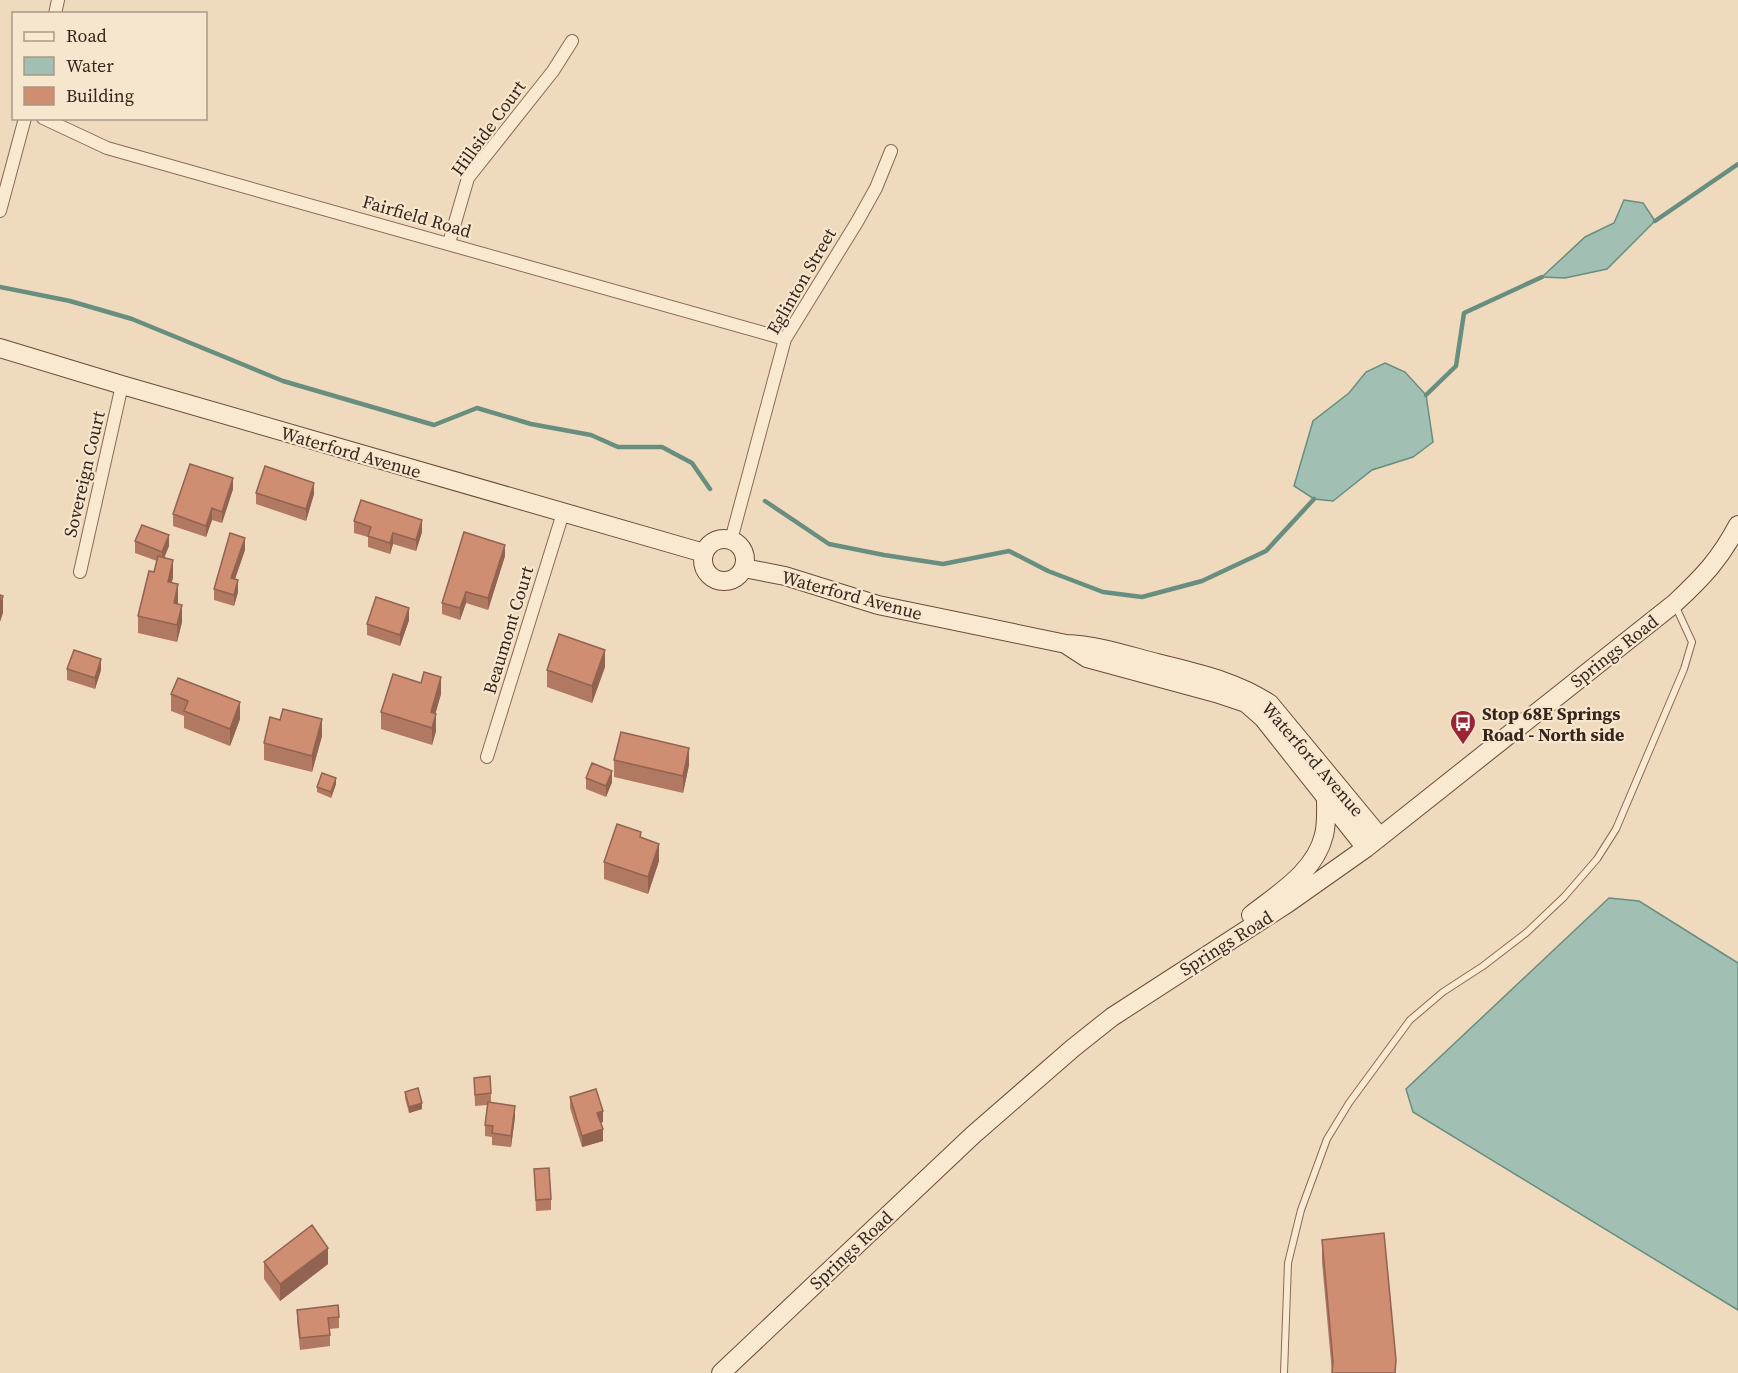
<svg xmlns="http://www.w3.org/2000/svg" width="1738" height="1373" viewBox="0 0 1738 1373" font-family="'Source Serif 4',serif">
<style>
.water{fill:#a1c0b3;stroke:#688e80;stroke-width:1.5}
.lines{fill:none;stroke-linecap:round;stroke-linejoin:round}
.stream{stroke:#688e80;stroke-width:4.5}
.lane-casing{stroke:#886a56;stroke-width:8}
.street-casing{stroke:#886a56;stroke-width:14}
.secondary-casing{stroke:#694c39;stroke-width:20}
.lane{stroke:#fae9d1;stroke-width:6}
.street{stroke:#fae9d1;stroke-width:12}
.secondary{stroke:#fae9d1;stroke-width:18}
.wall{fill:#b27962}
.shaded-wall{fill:#916350}
.building{fill:#cf8d72;stroke:#916350;stroke-width:1.5}
.labels{text-anchor:middle;dominant-baseline:central;stroke-width:4.5;stroke-linejoin:round;paint-order:stroke}
.street-label{font-size:18px;fill:#36251b;stroke:#f6e6cd}
.poi-label{font-size:18px;font-weight:bold;fill:#36251b;stroke:#f6e6cd;text-anchor:start}
</style>
<rect width="100%" height="100%" fill="#efdabd"/>
<path class="water" d="M 1624,200 L 1643,203 L 1655,221 L 1607,269 L 1565,278 L 1542,277 L 1585,237 L 1614,223 Z
M 1385,363 L 1405,372 L 1426,395 L 1433,442 L 1413,457 L 1372,470 L 1333,501 L 1314,499 L 1294,486 L 1313,421 L 1349,393 L 1366,372 Z
M 1609,898 L 1639,901 L 1738,963 L 1738,1310 L 1413,1112 L 1406,1089 Z"/>
<g class="lines">
<path class="stream" d="M 1655,221 L 1738,164
M 0,287 L 70,301 L 132,319 L 283,381 L 434,425 L 477,408 L 531,424 L 591,435 L 618,447 L 662,447 L 692,463 L 710,489
M 1426,395 L 1456,366 L 1464,313 L 1542,277
M 765,501 L 829,544 L 884,555 L 943,564 L 1009,551 L 1048,571 L 1103,592 L 1142,597 L 1202,581 L 1266,551 L 1314,499"/>
<defs>
<path id="lane" d="M 1284,1373 L 1288,1263 L 1301,1210 L 1327,1139 L 1349,1103 L 1410,1020 L 1443,992 L 1483,966 L 1526,933 L 1564,897 L 1597,859 L 1616,829 L 1684,669 L 1692,642 L 1675,605"/>
<path id="street" d="M 55,14 L 58,0
M 43,118 L 107,148 L 785,339
M 0,211 L 25,118
M 449,243 L 468,178 L 553,71 L 572,41
M 731,540 L 785,339 L 857,222 L 876,188 L 891,151
M 80,572 L 122,385
M 487,757 L 563,513"/>
<path id="secondary" d="M 0,348 L 122,385 L 704,553
M703 560a21 21 0 1 1 42 0a21 21 0 1 1-42 0Z
M 744,568 L 785,576 L 878,605 L 1066,644 C 1097,645 1126,655 1157,663 C 1196,673 1236,681 1270,704 L 1380,837
M 1067,645 L 1087,658 L 1216,693 L 1246,703 L 1263,718 L 1366,848
M 1251,915 C 1279,893 1315,872 1324,835 C 1327,823 1326,810 1326,797
M 721,1373 L 973,1135 L 1073,1048 L 1112,1017 L 1288,903 L 1366,848 L 1675,603 C 1703,577 1720,559 1738,525"/>
</defs>
<use href="#lane" class="lane-casing"/>
<use href="#street" class="street-casing"/>
<use href="#secondary" class="secondary-casing"/>
<use href="#lane" class="lane"/>
<use href="#street" class="street"/>
<use href="#secondary" class="secondary"/>
</g>
<path class="wall" d="M 233,489 L 222,523 L 212,520 L 206,537 L 173,526 L 173,514 Z
M 256,493 L 314,494 L 306,521 L 256,504 Z
M 354,521 L 422,532 L 416,551 L 393,544 L 390,554 L 368,547 L 368,537 L 354,533 Z
M 135,541 L 169,546 L 164,558 L 173,577 L 172,582 L 178,601 L 178,604 L 182,622 L 177,642 L 138,633 L 138,616 L 154,572 L 157,561 L 135,553 Z
M 245,550 L 235,579 L 238,592 L 234,606 L 214,600 L 214,589 Z
M 505,556 L 488,610 L 466,603 L 460,620 L 442,614 L 442,603 Z
M 409,620 L 400,646 L 367,635 L 367,624 Z
M 605,667 L 592,703 L 547,687 L 547,670 Z
M 67,669 L 101,670 L 95,689 L 67,680 Z
M 171,694 L 240,719 L 230,746 L 184,728 L 184,716 L 171,711 Z
M 441,694 L 435,714 L 436,731 L 432,745 L 381,729 L 381,712 Z
M 280,720 L 322,736 L 312,772 L 264,760 L 264,743 Z
M 614,760 L 689,765 L 683,793 L 614,777 Z
M 586,778 L 612,782 L 606,797 L 586,789 Z
M 336,784 L 331,798 L 317,792 L 317,787 Z
M 641,838 L 659,861 L 648,894 L 604,879 L 604,862 Z
M 474,1078 L 491,1093 L 491,1103 L 515,1117 L 511,1147 L 492,1145 L 492,1137 L 485,1136 L 485,1125 L 487,1105 L 475,1106 Z
M 405,1092 L 422,1109 L 409,1113 L 405,1098 Z
M 570,1097 L 603,1122 L 601,1123 L 603,1141 L 582,1147 L 570,1108 Z
M 534,1169 L 551,1199 L 551,1210 L 536,1211 Z
M 1322,1240 L 1396,1373 L 1332,1373 L 1322,1262 Z
M 264,1262 L 328,1264 L 280,1301 L 264,1279 Z
M 297,1310 L 339,1317 L 339,1328 L 330,1329 L 330,1346 L 300,1350 L 297,1321 Z"/>
<path class="shaded-wall" d="M 233,478 L 233,489 L 222,523 L 222,512 Z
M 314,483 L 314,494 L 306,521 L 306,509 Z
M 212,508 L 212,520 L 206,537 L 206,526 Z
M 422,520 L 422,532 L 416,551 L 416,540 Z
M 393,533 L 393,544 L 390,554 L 390,543 Z
M 169,535 L 169,546 L 162,563 L 162,552 Z
M 245,538 L 245,550 L 231,590 L 231,578 Z
M 505,545 L 505,556 L 488,610 L 488,598 Z
M 173,560 L 173,577 L 168,599 L 168,582 Z
M 238,580 L 238,592 L 234,606 L 234,595 Z
M 178,584 L 178,601 L 174,620 L 174,603 Z
M 466,592 L 466,603 L 460,620 L 460,608 Z
M 3,596 L 3,613 L 0,622 L 0,606 Z
M 182,605 L 182,622 L 177,642 L 177,625 Z
M 409,608 L 409,620 L 400,646 L 400,635 Z
M 605,650 L 605,667 L 592,703 L 592,686 Z
M 101,659 L 101,670 L 95,689 L 95,678 Z
M 441,677 L 441,694 L 431,729 L 431,712 Z
M 240,702 L 240,719 L 230,746 L 230,729 Z
M 436,714 L 436,731 L 432,745 L 432,728 Z
M 322,719 L 322,736 L 312,772 L 312,756 Z
M 689,748 L 689,765 L 683,793 L 683,776 Z
M 612,771 L 612,782 L 606,797 L 606,786 Z
M 336,778 L 336,784 L 331,798 L 331,792 Z
M 659,844 L 659,861 L 648,894 L 648,877 Z
M 422,1103 L 422,1109 L 409,1113 L 409,1107 Z
M 515,1106 L 515,1117 L 511,1147 L 511,1136 Z
M 603,1111 L 603,1122 L 597,1124 L 597,1113 Z
M 603,1129 L 603,1141 L 582,1147 L 582,1136 Z
M 328,1248 L 328,1264 L 280,1301 L 280,1284 Z"/>
<path class="building" d="M 190,464 L 233,478 L 222,512 L 212,508 L 206,526 L 173,514 Z
M 265,466 L 314,483 L 306,509 L 256,493 Z
M 361,500 L 422,520 L 416,540 L 393,533 L 390,543 L 368,536 L 371,527 L 354,521 Z
M 142,525 L 169,535 L 162,552 L 135,541 Z
M 464,532 L 505,545 L 488,598 L 466,592 L 460,608 L 442,603 Z
M 230,533 L 245,538 L 231,578 L 238,580 L 234,595 L 214,589 Z
M 158,556 L 173,560 L 168,582 L 178,584 L 174,603 L 182,605 L 177,625 L 138,616 L 149,571 L 154,572 Z
M 0,595 L 3,596 L 0,606 Z
M 376,597 L 409,608 L 400,635 L 367,624 Z
M 559,634 L 605,650 L 592,686 L 547,670 Z
M 74,650 L 101,659 L 95,678 L 67,669 Z
M 424,672 L 441,677 L 431,712 L 436,714 L 432,728 L 381,712 L 393,674 L 421,683 Z
M 178,678 L 240,702 L 230,729 L 184,711 L 188,701 L 171,694 Z
M 283,709 L 322,719 L 312,756 L 264,743 L 270,717 L 280,720 Z
M 621,732 L 689,748 L 683,776 L 614,760 Z
M 592,763 L 612,771 L 606,786 L 586,778 Z
M 322,773 L 336,778 L 331,792 L 317,787 Z
M 617,824 L 641,832 L 640,837 L 659,844 L 648,877 L 604,862 Z
M 490,1076 L 491,1093 L 475,1095 L 474,1078 Z
M 418,1088 L 422,1103 L 409,1107 L 405,1092 Z
M 596,1089 L 603,1111 L 597,1113 L 603,1129 L 582,1136 L 570,1097 Z
M 488,1102 L 515,1106 L 511,1136 L 492,1133 L 493,1126 L 485,1125 Z
M 549,1168 L 551,1199 L 536,1200 L 534,1169 Z
M 312,1225 L 328,1248 L 280,1284 L 264,1262 Z
M 1384,1233 L 1396,1360 L 1395,1373 L 1332,1373 L 1333,1361 L 1322,1240 Z
M 338,1305 L 339,1317 L 328,1318 L 330,1335 L 300,1338 L 297,1310 Z"/>
<defs>
<symbol id="bus-pin" viewBox="-11 -11 22 30"><path d="M0 17L-7.5 6A9.5 9.5 0 1 1 7.5 6Z" fill="#992433" stroke="#f6e6cd"/><path d="M-5-6H5V4H4V6H2V4H-2V6H-4V4H-5ZM-3.5-4V0h7V-4ZM-3.5 1.2v1.5H-2V1.2ZM2 1.2v1.5H3.5V1.2Z" fill="#fff"/></symbol>
</defs>
<g fill-rule="evenodd">
<use href="#bus-pin" x="1448" y="708" width="30" height="40"/>
</g>
<g class="labels">
<g class="street-label">
<text transform="translate(488 128) rotate(-54)">Hillside Court</text>
<text transform="translate(417 216) rotate(16)">Fairfield Road</text>
<text transform="translate(801 281) rotate(-60)">Eglinton Street</text>
<text transform="translate(351 452) rotate(16)">Waterford Avenue</text>
<text transform="translate(84 474) rotate(-77)">Sovereign Court</text>
<text transform="translate(852 595) rotate(15)">Waterford Avenue</text>
<text transform="translate(508 630) rotate(-73)">Beaumont Court</text>
<text transform="translate(1614 651) rotate(-38)">Springs Road</text>
<text transform="translate(1313 759) rotate(49)">Waterford Avenue</text>
<text transform="translate(1226 943) rotate(-32)">Springs Road</text>
<text transform="translate(851 1250) rotate(-43)">Springs Road</text>
</g>
<g class="poi-label">
<text x="1482" y="713">Stop 68E Springs<tspan x="1482" dy="21">Road - North side</tspan></text>
</g>
</g>
<rect x="12" y="12" width="195" height="108" fill="#f6e6cd" stroke="#a99986" stroke-width="1.5"/>
<rect x="24" y="32" width="30" height="9" fill="#fae9d1" stroke="#a99986" stroke-width="1.5"/>
<text x="66" y="42" font-size="18" fill="#36251b">Road</text>
<rect x="24" y="57" width="30" height="18" fill="#a1c0b3" stroke="#a99986" stroke-width="1.5"/>
<text x="66" y="72" font-size="18" fill="#36251b">Water</text>
<rect x="24" y="87" width="30" height="18" fill="#cf8d72" stroke="#a99986" stroke-width="1.5"/>
<text x="66" y="102" font-size="18" fill="#36251b">Building</text>
</svg>
